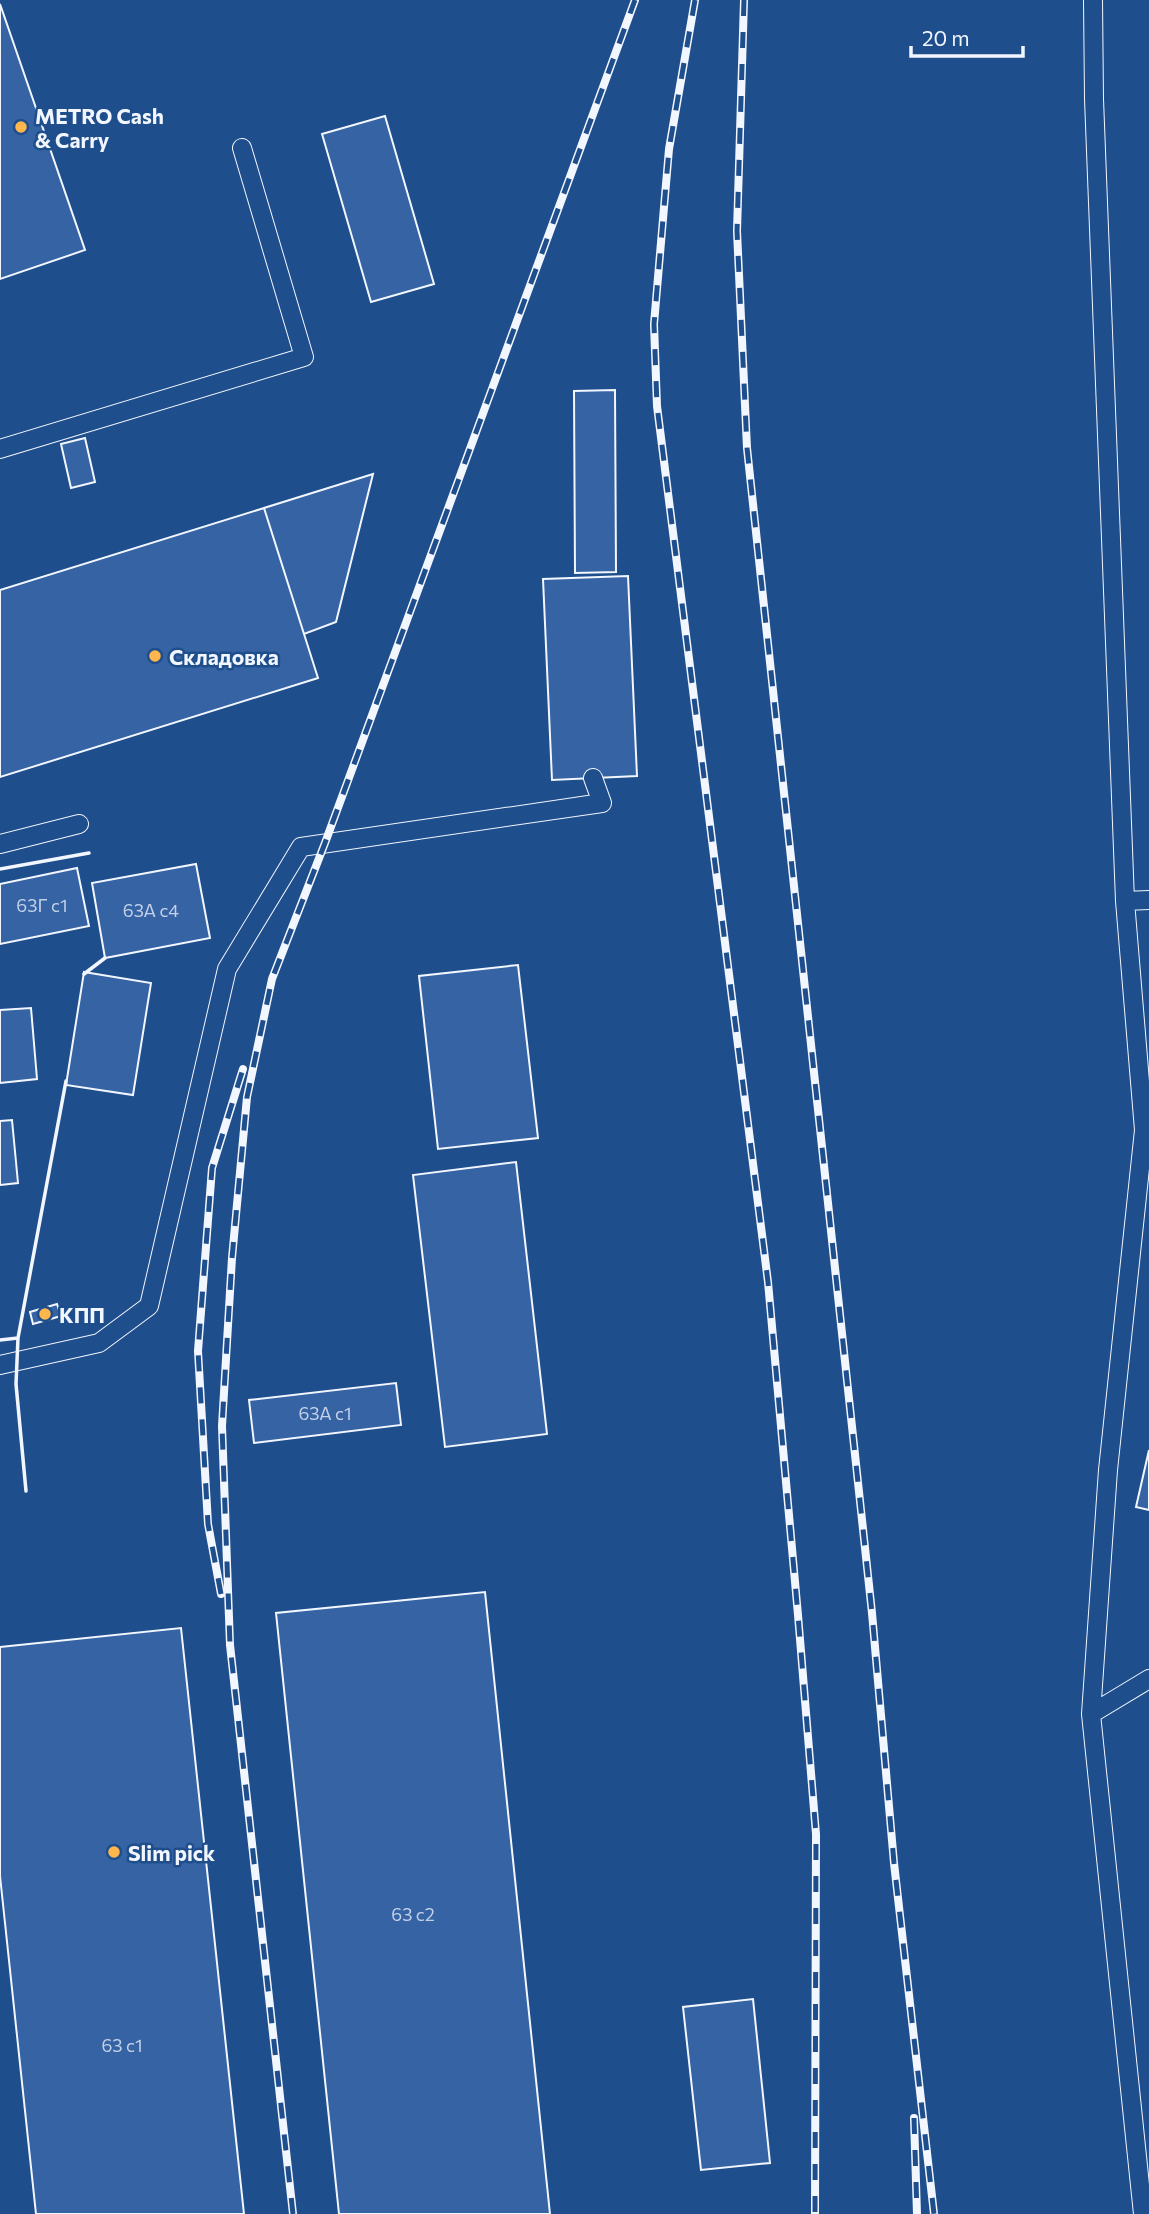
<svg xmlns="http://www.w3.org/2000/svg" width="1149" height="2214" viewBox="0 0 1149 2214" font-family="Commissioner,sans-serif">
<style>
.building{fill:#3563a3;stroke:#f2f6ff;stroke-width:2}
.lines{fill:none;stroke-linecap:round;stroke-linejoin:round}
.lane-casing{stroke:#f2f6ff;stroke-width:20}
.lane{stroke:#1f4e8c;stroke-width:18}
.rail-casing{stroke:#f2f6ff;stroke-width:8}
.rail{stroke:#1f4e8c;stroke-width:5;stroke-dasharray:16;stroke-linecap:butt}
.wall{stroke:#f2f6ff;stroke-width:3.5}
.poi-dot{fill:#ffb74d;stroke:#1f4e8c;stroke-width:2.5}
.labels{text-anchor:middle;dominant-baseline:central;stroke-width:5;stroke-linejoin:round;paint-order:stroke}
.number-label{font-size:18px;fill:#c3d1e8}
.poi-label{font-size:21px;font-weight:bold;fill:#f2f6ff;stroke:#1f4e8c;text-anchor:start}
</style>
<rect width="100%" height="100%" fill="#1f4e8c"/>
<path class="building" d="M 0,4 L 85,250 L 0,279 Z
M 385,116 L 434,284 L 371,302 L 322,134 Z
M 615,390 L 616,572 L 575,573 L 574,391 Z
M 85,438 L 95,482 L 71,488 L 61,444 Z
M 373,474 L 336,622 L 304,634 L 264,508 Z
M 264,508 L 318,678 L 0,777 L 0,590 Z
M 628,576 L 637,776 L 552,780 L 543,579 Z
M 196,864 L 210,938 L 105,958 L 92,883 Z
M 77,868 L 89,926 L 0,944 L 0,884 Z
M 518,965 L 538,1138 L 438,1149 L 419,976 Z
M 84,972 L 151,983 L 133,1095 L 66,1085 Z
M 31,1008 L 37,1079 L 0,1083 L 0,1010 Z
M 12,1120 L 18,1183 L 0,1185 L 0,1121 Z
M 516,1162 L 547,1434 L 445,1447 L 413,1175 Z
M 57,1304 L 61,1316 L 33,1324 L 30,1312 Z
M 396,1383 L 401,1425 L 254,1443 L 249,1400 Z
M 1149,1450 L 1149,1510 L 1136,1507 Z
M 485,1592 L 550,2214 L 339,2214 L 276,1613 Z
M 181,1628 L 244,2214 L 36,2214 L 0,1876 L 0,1647 Z
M 753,1999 L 770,2163 L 701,2170 L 683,2007 Z"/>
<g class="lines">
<defs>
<path id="lane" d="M 1093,0 L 1094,99 L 1125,901 L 1144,1130 L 1108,1470 L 1091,1714 L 1143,2214
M 0,449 L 304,357 L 242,148
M 0,844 L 79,824
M 1125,901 L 1149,900
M 0,1365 L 99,1343 L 149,1306 L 227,969 L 301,847 L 602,803 L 593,778
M 1091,1714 L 1149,1679"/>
</defs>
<use href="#lane" class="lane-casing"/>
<use href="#lane" class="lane"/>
<defs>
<path id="rail" d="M 695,0 L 669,149 L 654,324 L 657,406 L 768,1282 L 798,1615 L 816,1834 L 815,2214
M 744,0 L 737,231 L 747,448 L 872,1613 L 894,1863 L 934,2214
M 221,1594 L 208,1524 L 198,1351 L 212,1168 L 243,1069
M 914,2118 L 917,2214
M 293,2214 L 230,1645 L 222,1426 L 232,1258 L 247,1097 L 272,979 L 325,843 L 635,0"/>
</defs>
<use href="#rail" class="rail-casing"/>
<use href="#rail" class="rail"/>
<path class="wall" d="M 0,869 L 89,853
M 84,974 L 105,958
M 18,1338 L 16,1384 L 26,1491
M 0,1340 L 18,1338 L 66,1081"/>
</g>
<g class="poi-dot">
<circle cx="21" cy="127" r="7"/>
<circle cx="155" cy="656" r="7"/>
<circle cx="45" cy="1314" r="7"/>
<circle cx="114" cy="1852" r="7"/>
</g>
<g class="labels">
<g class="number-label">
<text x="42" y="905">63Г с1</text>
<text x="151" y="910">63А с4</text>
<text x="325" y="1413">63А с1</text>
<text x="413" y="1914">63 с2</text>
<text x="122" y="2045">63 с1</text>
</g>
<g class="poi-label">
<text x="35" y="115">METRO Cash<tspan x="35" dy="24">&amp; Carry</tspan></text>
<text x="169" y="656">Складовка</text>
<text x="59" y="1314">КПП</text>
<text x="128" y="1852">Slim pick</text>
</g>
</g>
<path d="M911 46v10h112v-10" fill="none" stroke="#f2f6ff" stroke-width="3.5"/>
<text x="922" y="46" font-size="21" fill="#f2f6ff" stroke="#1f4e8c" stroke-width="5" paint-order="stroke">20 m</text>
</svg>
